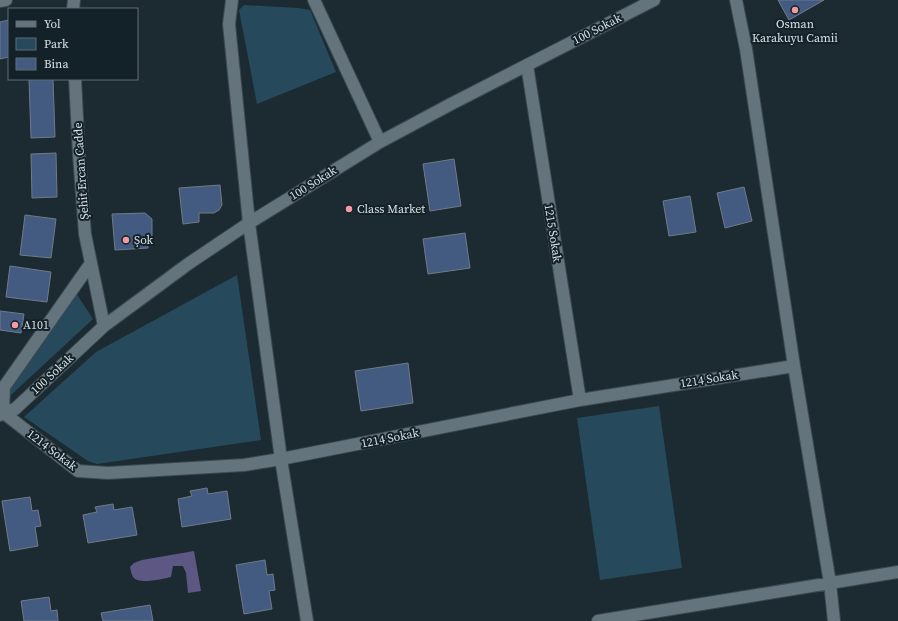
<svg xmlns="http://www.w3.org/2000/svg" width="898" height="621" viewBox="0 0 898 621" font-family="'Source Serif 4',serif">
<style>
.green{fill:#264a5c}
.water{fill:#5d5783}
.building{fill:#435a81;stroke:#717a88}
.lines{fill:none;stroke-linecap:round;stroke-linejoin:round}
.minor-casing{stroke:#3c484f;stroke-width:14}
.minor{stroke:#63747d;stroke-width:12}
.poi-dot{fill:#f49b9f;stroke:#132128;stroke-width:1.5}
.labels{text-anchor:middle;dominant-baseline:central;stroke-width:4;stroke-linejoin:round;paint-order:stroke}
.poi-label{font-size:12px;fill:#d7e0e5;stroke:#132128;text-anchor:start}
.street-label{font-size:12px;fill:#d7e0e5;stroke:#132128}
</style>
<rect width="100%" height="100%" fill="#1c2b32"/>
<path class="green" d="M 244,5 L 298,8 L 310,10 L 336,72 L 257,104 L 239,10 Z
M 237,275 L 261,440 L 97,464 L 88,461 L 24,417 L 96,352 Z
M 74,290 L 93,319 L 11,395 L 3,394 Z
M 659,406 L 682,568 L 600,580 L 577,418 Z"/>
<path class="water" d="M 194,551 L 201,591 L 188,593 L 186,573 L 183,566 L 173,566 L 172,571 L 171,577 C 162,579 139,585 133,577 C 131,574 131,570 130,567 L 134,563 L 142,560 Z"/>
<path class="building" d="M 778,0 L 824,0 L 789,20 Z
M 9,20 L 9,57 L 0,59 L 0,22 Z
M 29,79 L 53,79 L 55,137 L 31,138 Z
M 56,153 L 57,197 L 32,198 L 31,154 Z
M 454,159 L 461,206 L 430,211 L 423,164 Z
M 220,185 L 222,205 L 219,210 L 214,213 L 199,213 L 199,222 L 183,224 L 179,188 Z
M 744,187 L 752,221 L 725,228 L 717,193 Z
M 690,196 L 696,232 L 669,236 L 663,201 Z
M 145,213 L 152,219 L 152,237 L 147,238 L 148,248 L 115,250 L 112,214 Z
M 25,215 L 56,219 L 51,258 L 20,255 Z
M 465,233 L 470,268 L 428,274 L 423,239 Z
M 10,266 L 51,272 L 47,302 L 6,297 Z
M 0,311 L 24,314 L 21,333 L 0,330 Z
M 408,363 L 413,403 L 361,411 L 355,371 Z
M 207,488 L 208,494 L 227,491 L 231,519 L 182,527 L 178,499 L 192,496 L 190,491 Z
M 30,497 L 32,511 L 38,510 L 41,526 L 35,527 L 38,546 L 10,551 L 2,501 Z
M 113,504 L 114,510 L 132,507 L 137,535 L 88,543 L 83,515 L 97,512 L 95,507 Z
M 265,560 L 267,575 L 273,574 L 275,590 L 269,591 L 272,609 L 244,614 L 236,565 Z
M 49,597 L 51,611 L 57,610 L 58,621 L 24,621 L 21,601 Z
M 150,605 L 153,621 L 103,621 L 101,613 Z"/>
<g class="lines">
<defs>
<path id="minor" d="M 232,0 L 229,24 L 249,223 L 281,459 L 307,621
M 314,0 L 380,142
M 736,0 L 746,49 L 794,366 L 830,583 L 834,621
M 0,1 L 6,0
M 73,9 L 74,0
M 527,65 L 580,400
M 75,79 L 79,155 L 85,234 L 104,326
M 0,410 L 78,471 L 108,473 L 244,465 L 281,459 L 580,400 L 794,366
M 3,413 L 4,387 L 91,263
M 0,415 L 3,413 L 15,409 L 104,326 L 188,264 L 249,223 L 380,142 L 451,104 L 654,0
M 598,621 L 898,572"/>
</defs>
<use href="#minor" class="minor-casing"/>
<use href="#minor" class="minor"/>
</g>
<g class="poi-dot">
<circle cx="795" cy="10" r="4"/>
<circle cx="349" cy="209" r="4"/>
<circle cx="126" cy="240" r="4"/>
<circle cx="15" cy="325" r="4"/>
</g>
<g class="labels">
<g class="poi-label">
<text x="795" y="24" text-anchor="middle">Osman<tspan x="795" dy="14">Karakuyu Camii</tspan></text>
<text x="357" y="209">Class Market</text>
<text x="134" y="240">Şok</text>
<text x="23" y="325">A101</text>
</g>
<g class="street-label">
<text transform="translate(597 29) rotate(-27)">100 Sokak</text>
<text transform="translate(81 171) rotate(-94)">Şehit Ercan Cadde</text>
<text transform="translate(313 183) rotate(-32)">100 Sokak</text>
<text transform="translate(553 233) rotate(81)">1215 Sokak</text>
<text transform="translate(52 374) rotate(-43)">100 Sokak</text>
<text transform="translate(709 379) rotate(-9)">1214 Sokak</text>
<text transform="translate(390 438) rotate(-11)">1214 Sokak</text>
<text transform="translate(52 450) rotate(37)">1214 Sokak</text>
</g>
</g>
<rect x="8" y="8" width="130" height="72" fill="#132128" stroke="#616d74"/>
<rect x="16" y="21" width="20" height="6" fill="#63747d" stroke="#616d74"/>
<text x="44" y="28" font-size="12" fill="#d7e0e5">Yol</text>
<rect x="16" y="38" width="20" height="12" fill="#264a5c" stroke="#616d74"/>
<text x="44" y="48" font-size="12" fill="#d7e0e5">Park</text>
<rect x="16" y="58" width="20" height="12" fill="#435a81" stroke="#616d74"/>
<text x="44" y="68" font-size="12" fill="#d7e0e5">Bina</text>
</svg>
